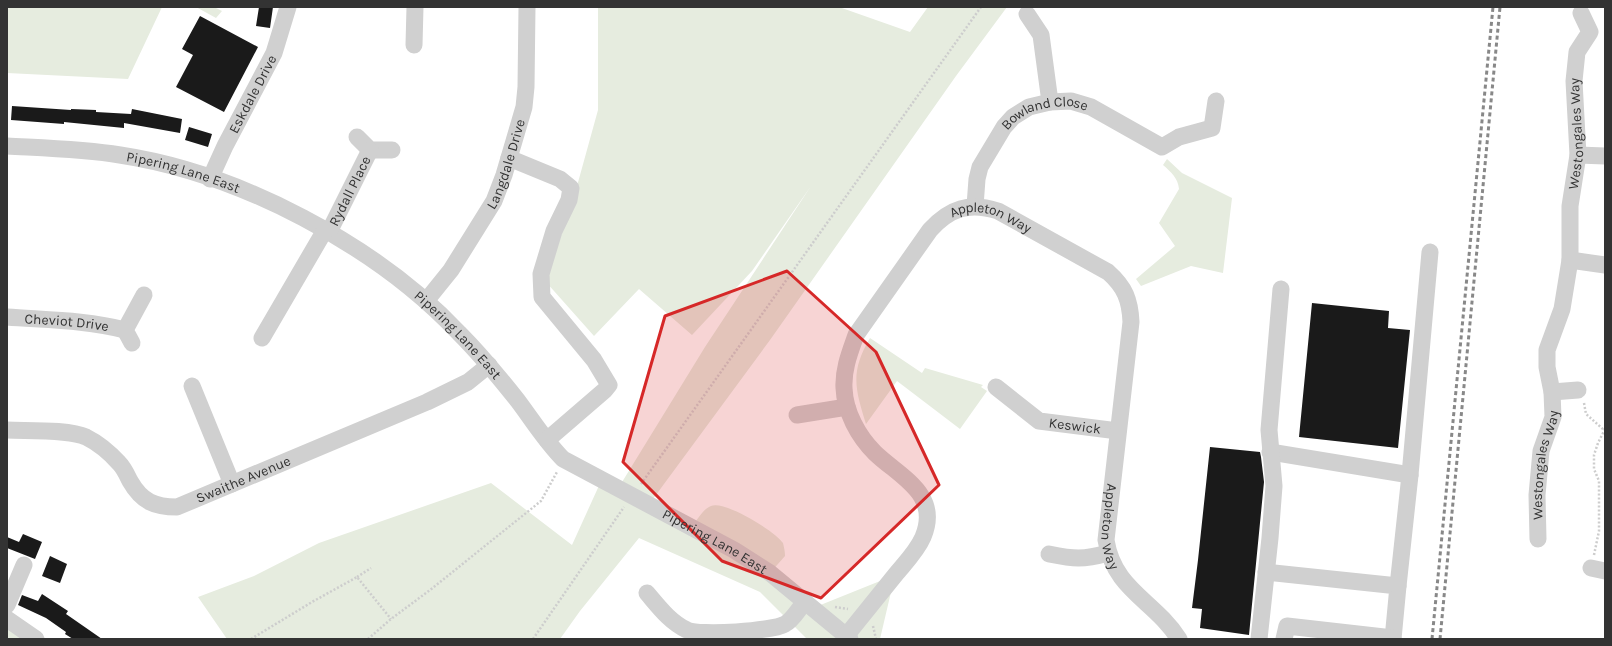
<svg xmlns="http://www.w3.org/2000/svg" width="1612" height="646" viewBox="0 0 1612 646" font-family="Karla,sans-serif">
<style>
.green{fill:#e6ecdf}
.building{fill:#1a1a1a}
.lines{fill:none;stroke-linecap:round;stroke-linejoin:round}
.path{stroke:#cdcdcd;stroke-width:2.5;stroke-dasharray:2 2;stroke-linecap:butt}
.minor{stroke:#d0d0d0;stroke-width:17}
.rail{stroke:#888;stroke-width:3;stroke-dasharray:4 3;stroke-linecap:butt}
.marked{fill:#d62828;fill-opacity:0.2;stroke:#d62828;stroke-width:3;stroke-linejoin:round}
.labels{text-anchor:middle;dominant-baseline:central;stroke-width:4;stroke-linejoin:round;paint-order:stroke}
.street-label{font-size:14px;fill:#333;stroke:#fff}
</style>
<rect width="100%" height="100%" fill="#fff"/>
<path class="green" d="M 7,7 L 162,7 L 128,79 L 7,73 Z
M 196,7 L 214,7 L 222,11 L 216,18 Z
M 598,7 L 839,7 L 910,32 L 928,7 L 1007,7 L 956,76 L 770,340 L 650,503 L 692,527 C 697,520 703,509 711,506 C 724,500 775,531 783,543 C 784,547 785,552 785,556 L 770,573 L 813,608 L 895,575 L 880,639 L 807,639 L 760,592 L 639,538 L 580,611 L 560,639 L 227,639 L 198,597 L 254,576 L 319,543 L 491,483 L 572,545 L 602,479 L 619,487 L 705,347 L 811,186 L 752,271 L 692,335 L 639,289 L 594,336 L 546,282 L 577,186 L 598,110 Z
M 1167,159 L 1182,173 L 1232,198 L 1223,273 L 1191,266 L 1141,286 L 1136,279 L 1175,246 L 1159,223 L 1179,189 C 1178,178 1171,172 1163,165 Z
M 870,338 L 922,373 L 925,368 L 983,385 L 981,387 L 987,391 L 960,429 L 897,381 L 866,424 C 855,388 850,372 870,338 Z
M 7,626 L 27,639 L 7,639 Z"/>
<path class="building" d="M 259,7 L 273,7 L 270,28 L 256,26 Z
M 200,16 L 258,47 L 224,112 L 176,87 L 193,55 L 182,49 Z
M 12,106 L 71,110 L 71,109 L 96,110 L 96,112 L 131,114 L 132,109 L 182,119 L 180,133 L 124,123 L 124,128 L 64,122 L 64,124 L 11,120 Z
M 189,127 L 212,134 L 208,147 L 185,140 Z
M 1312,303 L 1389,311 L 1388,328 L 1410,330 L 1398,448 L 1299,437 Z
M 1210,447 L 1260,452 L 1261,457 L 1264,482 L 1249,635 L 1200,628 L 1202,609 L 1192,608 L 1198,560 Z
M 23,534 L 42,542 L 35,559 L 7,548 L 7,537 L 19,542 Z
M 50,556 L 67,564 L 60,583 L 42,576 Z
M 42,594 L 68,611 L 66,614 L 102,639 L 73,639 L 65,634 L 66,632 L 46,618 L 18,605 L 22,595 L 38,601 Z"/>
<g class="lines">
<path class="path" d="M 1584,403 L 1586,414 L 1604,430
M 641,484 L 981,7
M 1594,555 L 1599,531 L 1599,481 L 1594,469 L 1594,455 L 1598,443 L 1605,429
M 357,577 L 371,568
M 835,607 L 848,609
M 873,626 L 876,639
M 251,639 L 312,602 L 357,577 L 391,619
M 368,639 L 391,619 L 430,590 L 541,501 L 557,472
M 533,639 L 624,507"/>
<g class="minor">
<path d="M 1027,14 L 1041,35 L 1050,102"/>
<path d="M 414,45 L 415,7"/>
<path d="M 357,137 L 370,150 L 392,150"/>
<path id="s1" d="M 7,146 C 44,148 84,149 120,155 C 239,173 376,245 459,333 C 480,354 499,377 518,401 C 533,421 546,442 563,459 L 734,550 L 770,573 L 850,639"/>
<path d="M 1578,155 L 1605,156"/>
<path d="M 509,158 L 560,179 L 571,188 L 569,200 L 554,231 L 541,274 L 542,297 L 594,360 L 609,385 L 605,390 L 547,440"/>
<path id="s2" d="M 210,179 L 225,146 L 274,53 L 288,7"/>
<path id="s3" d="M 975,206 L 977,179 L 980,167 L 1004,127 L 1013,117 L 1029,107 L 1050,102 L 1071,101 L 1091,107 L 1162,147 L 1179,137 L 1212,128 L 1216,101"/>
<path id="s4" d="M 329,232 L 370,150"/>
<path d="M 1570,260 L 1605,265"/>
<path id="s5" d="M 426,301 L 451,270 L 494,201 L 504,175 L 524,107 L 526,87 L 527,7"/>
<path id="s6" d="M 7,317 C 46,320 87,320 125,330"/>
<path d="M 262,338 L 325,230"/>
<path d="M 132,343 L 125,330 L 144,295"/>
<path d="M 192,386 L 232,484"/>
<path id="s7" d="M 996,387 L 1039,421 L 1118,431"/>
<path d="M 1552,392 L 1578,390"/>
<path d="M 797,415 L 847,407"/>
<path id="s8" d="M 7,430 C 27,431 69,429 86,437 C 98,443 110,453 119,463 C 124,468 127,475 130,481 C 142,502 155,507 177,507 L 427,402 L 468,382 L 489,365"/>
<path d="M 1270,452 L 1410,475"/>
<path id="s9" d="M 1538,539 L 1537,495 L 1541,451 L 1553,417 L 1552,392 L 1547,367 L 1547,350 L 1562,309 L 1570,260 L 1570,206 L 1578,155 L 1574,81 L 1577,52 L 1590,32 L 1581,13"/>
<path d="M 1049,554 C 1074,559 1083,560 1108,553"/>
<path d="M 1591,568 L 1605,571"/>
<path d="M 1266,572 L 1398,586 L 1393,639"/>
<path d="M 1398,586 L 1410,475 L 1430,252"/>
<path d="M 647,593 C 659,607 670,622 687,630 C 699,636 774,631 785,624 C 793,620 799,608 805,602"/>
<path d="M 7,605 L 24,565"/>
<path d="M 7,619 L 36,639"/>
<path id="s10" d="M 846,636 C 863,615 880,594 896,574 C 905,563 917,551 923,537 C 941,494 900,477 875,453 C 858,436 845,412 844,388 C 843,369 850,352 856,335 L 930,230 C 950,208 969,202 998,211 L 1108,272 C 1125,287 1130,300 1131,322 L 1106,540 C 1114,590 1154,600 1179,639"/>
<path d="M 1259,639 L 1270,538 L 1274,486 L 1269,430 L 1281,289"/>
<path d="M 1284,639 L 1287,626 L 1393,638"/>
</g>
<path class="rail" d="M 1432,639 L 1493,7
M 1440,639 L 1500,7"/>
</g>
<path class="marked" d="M 787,271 L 876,352 L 939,485 L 821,598 L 722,561 L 623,462 L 665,316 Z"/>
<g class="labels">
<g class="street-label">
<text stroke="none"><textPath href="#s2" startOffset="95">Eskdale Drive</textPath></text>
<text stroke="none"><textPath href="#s3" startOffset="132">Bowland Close</textPath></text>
<text stroke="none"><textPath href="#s9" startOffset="412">Westongales Way</textPath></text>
<text stroke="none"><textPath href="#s5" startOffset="160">Langdale Drive</textPath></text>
<text stroke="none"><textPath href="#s1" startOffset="179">Pipering Lane East</textPath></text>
<text stroke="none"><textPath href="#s4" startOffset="46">Rydall Place</textPath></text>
<text stroke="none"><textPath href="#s10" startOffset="558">Appleton Way</textPath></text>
<text stroke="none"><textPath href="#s6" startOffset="60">Cheviot Drive</textPath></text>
<text stroke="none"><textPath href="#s1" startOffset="503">Pipering Lane East</textPath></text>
<text stroke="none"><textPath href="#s7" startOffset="91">Keswick</textPath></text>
<text stroke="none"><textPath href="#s9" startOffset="75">Westongales Way</textPath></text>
<text stroke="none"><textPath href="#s8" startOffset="272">Swaithe Avenue</textPath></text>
<text stroke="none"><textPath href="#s10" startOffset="953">Appleton Way</textPath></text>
<text stroke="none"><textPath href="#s1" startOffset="839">Pipering Lane East</textPath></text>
</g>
</g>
<rect width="1612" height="646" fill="none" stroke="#333333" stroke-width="16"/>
</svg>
